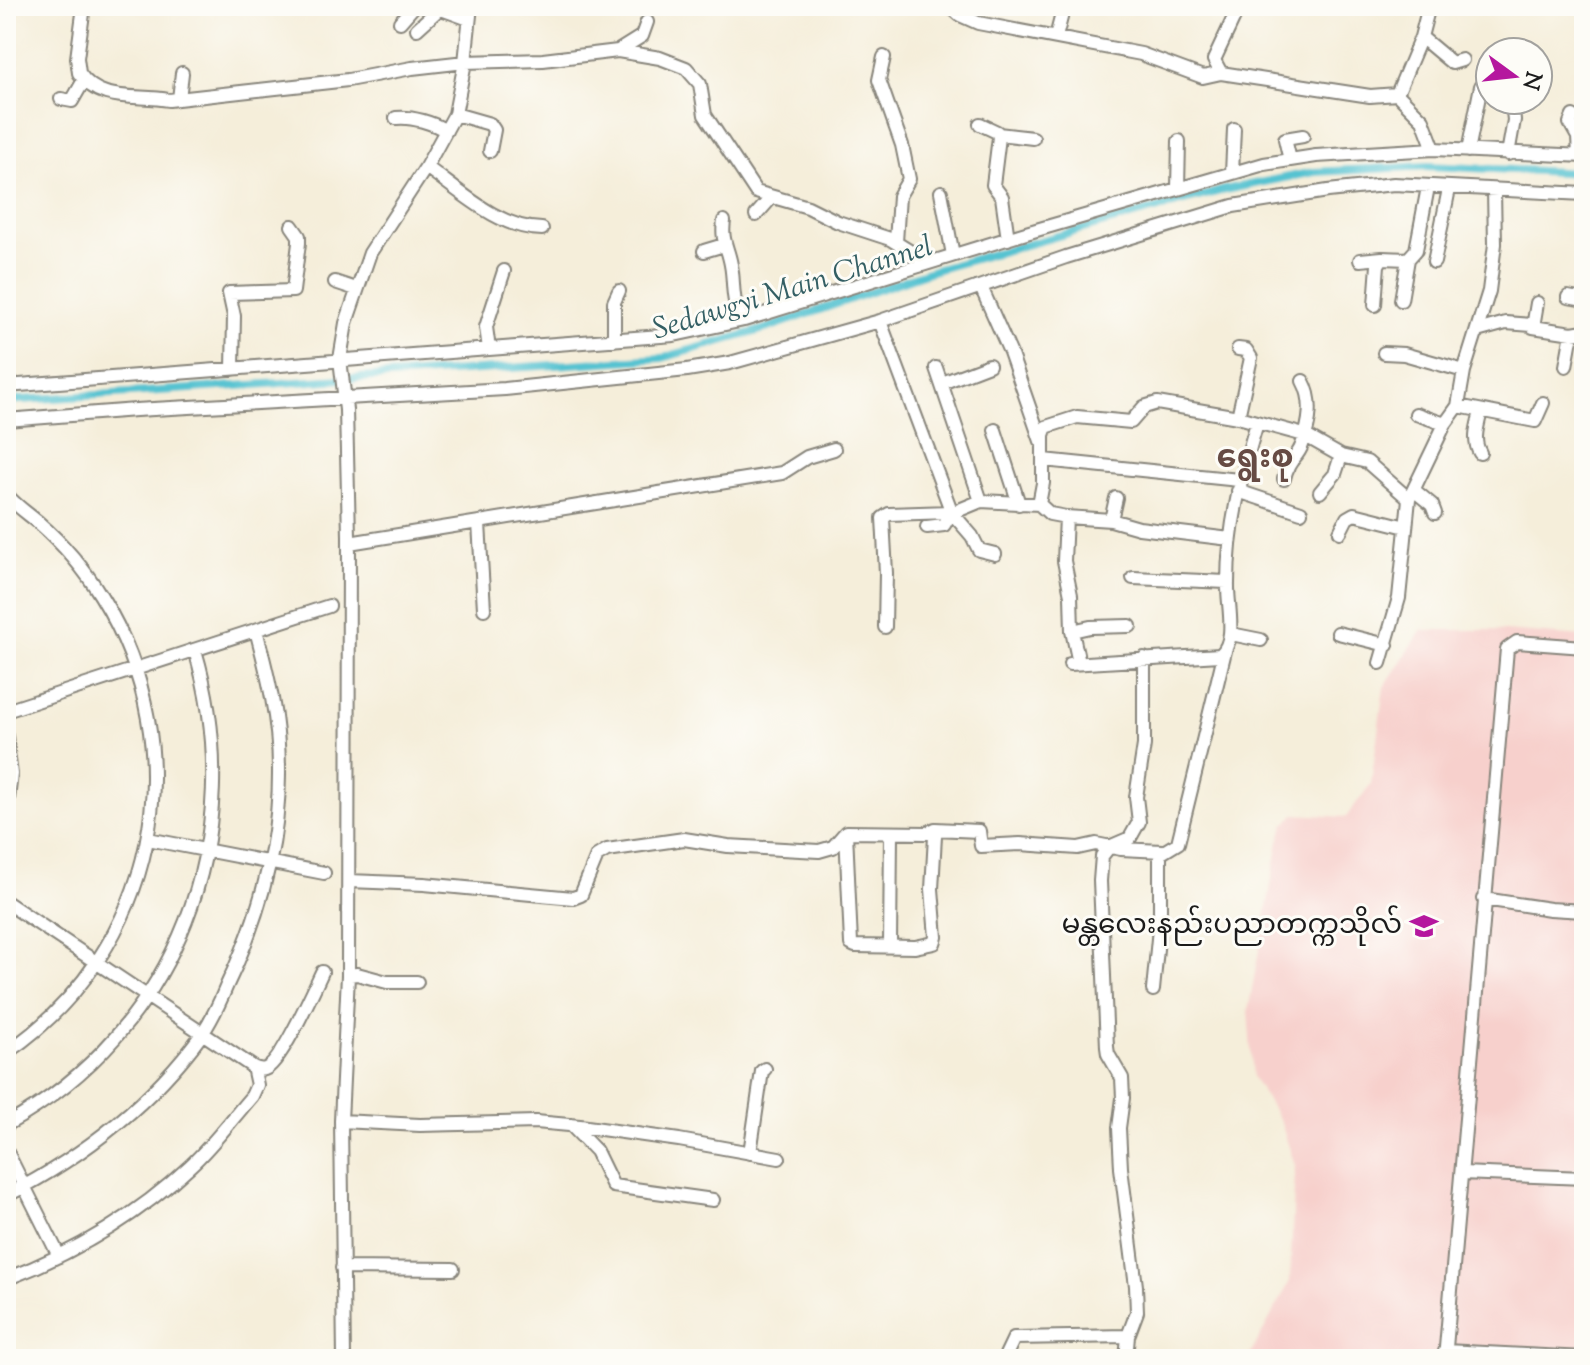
<svg xmlns="http://www.w3.org/2000/svg" width="1590" height="1365" viewBox="0 0 1590 1365" font-family="'Sorts Mill Goudy','Noto Sans Myanmar',serif">
<style>
.built{fill:#f7d0cc}
.lines{fill:none;stroke-linecap:round;stroke-linejoin:round}
.canal{stroke:#57c3d1;stroke-width:8}
.minor-casing{stroke:#88857b;stroke-width:16}
.minor{stroke:#fff;stroke-width:12}
.labels{text-anchor:middle;dominant-baseline:central;stroke-width:6;stroke-linejoin:round;paint-order:stroke}
.poi-label{font-size:28px;fill:#1c1c1c;stroke:#fdfcf7;text-anchor:end}
.water-label{font-size:30px;font-style:italic;fill:#345f64;stroke:#fdfcf7}
.quarter-label{font-size:32px;font-weight:bold;fill:#664b44;stroke:#fdfcf7}
</style>
<rect width="100%" height="100%" fill="#fdfcf7"/>
<filter id="ink" filterUnits="userSpaceOnUse"><feTurbulence type="fractalNoise" baseFrequency=".0125" numOctaves="2"/><feDisplacementMap in="SourceGraphic" scale="16" xChannelSelector="R" yChannelSelector="G"/><feConvolveMatrix kernelMatrix="1 2 1 2 8 2 1 2 1" color-interpolation-filters="sRGB"/></filter>
<filter id="wash" filterUnits="userSpaceOnUse"><feTurbulence type="fractalNoise" baseFrequency=".006" numOctaves="4" result="noise"/><feDisplacementMap in="SourceGraphic" scale="32" xChannelSelector="R" yChannelSelector="G"/><feGaussianBlur stdDeviation="1.8" result="paint"/><feColorMatrix in="noise" values="0 0 0 0 0 0 0 0 0 0 0 0 0 0 0 0 0 1.4 0 .05"/><feComposite in="paint" operator="in"/></filter>
<g filter="url(#wash)">
<rect width="100%" height="100%" fill="#f5eeda"/>
<path class="built" d="M 1422,630 L 1492,630 L 1584,637 L 1584,1359 L 1248,1359 L 1290,1281 L 1295,1165 L 1281,1123 L 1253,1077 L 1248,1011 L 1279,841 L 1284,826 L 1295,814 L 1346,817 L 1371,784 L 1384,687 Z"/>
<g class="lines">
<path class="canal" d="M 6,401 L 662,358 L 765,329 L 931,271 L 1224,190 L 1314,172 L 1428,166 L 1584,173"/>
</g>
</g>
<g filter="url(#ink)">
<g class="lines">
<defs>
<path id="minor" d="M 84,6 L 77,58 L 79,73 C 99,104 137,94 169,100 L 348,80 L 412,68 L 465,62 L 543,60 L 618,51 L 660,58 L 686,68 L 700,84 L 705,115 L 756,192 L 808,207 L 838,222 L 890,239 L 929,263
M 433,6 L 469,19
M 950,6 L 960,15 L 978,23 L 1141,54 L 1203,77 L 1221,73 L 1370,96 L 1397,94
M 1429,6 L 1421,37 L 1397,94 L 1423,120 L 1434,149
M 400,22 L 414,6
M 417,29 L 439,9
M 1056,37 L 1063,10
M 1421,37 L 1452,63 L 1462,60
M 618,51 L 642,36 L 647,22
M 884,57 L 879,80 L 902,145 L 909,179 L 899,196 L 896,242
M 1221,73 L 1214,60 L 1236,13
M 61,99 L 72,101 L 84,80
M 179,99 L 182,73
M 455,114 L 490,124 L 494,130 L 490,151
M 1573,116 L 1570,123 L 1578,137 L 1579,156
M 396,118 C 411,116 434,123 446,131
M 980,124 L 997,132 L 999,137 L 993,185 L 1002,197 L 1008,239
M 998,134 L 1033,138
M 1468,151 L 1481,86
M 1508,154 L 1514,120 L 1512,103
M 1290,160 L 1285,139 L 1303,136
M 426,167 C 459,190 499,229 542,229
M 1232,173 L 1234,129
M 1178,188 L 1179,141
M 941,192 L 953,255
M 756,215 L 771,198
M 724,221 C 721,241 728,247 731,265 C 735,285 730,303 744,320
M 704,251 L 724,245
M 1360,260 L 1382,258
M 1434,262 L 1449,189
M 335,282 L 356,289
M 981,287 L 1010,352 L 1041,441
M 1568,297 L 1584,300
M 1401,300 L 1408,259
M 1537,303 L 1533,327 L 1572,333 L 1584,331
M 1375,305 L 1378,265 L 1382,258 L 1408,259 L 1416,250 L 1428,187
M 880,321 L 952,513 L 981,501 L 1039,504 L 1043,483 L 1043,435 L 1046,427 L 1077,417 L 1131,422 L 1144,407 L 1157,403 L 1238,417 L 1304,435 L 1341,456 L 1367,462 L 1409,499 L 1445,424 L 1458,406 L 1464,371 L 1489,291 L 1495,244 L 1494,190
M 1477,331 L 1506,323 L 1532,325
M 614,340 L 614,302 L 619,291
M 489,349 L 486,327 L 504,271
M 1238,349 L 1246,350 L 1251,358 L 1238,417
M 1384,353 L 1404,354 L 1464,371
M 1566,366 L 1572,333
M 936,368 L 981,501
M 233,369 L 234,316 L 229,293 L 293,291 L 299,243 L 299,236 L 292,226
M 942,383 L 989,365
M 6,386 L 674,335 L 744,320 L 1026,233 L 1264,164 L 1316,156 L 1434,149 L 1584,156
M 1458,406 L 1535,421 L 1543,403
M 1416,414 L 1445,424
M 6,420 L 136,410 L 505,389 L 687,370 L 730,363 L 880,321 L 1066,257 L 1233,206 L 1328,191 L 1394,184 L 1584,194
M 995,430 L 1019,504
M 1480,453 C 1472,440 1478,425 1481,411
M 1044,460 L 1239,480
M 1284,479 C 1288,459 1297,459 1302,445 C 1310,423 1314,401 1303,381
M 1238,491 L 1301,512
M 1415,491 L 1432,505 L 1435,513
M 1320,492 L 1335,474 L 1341,456
M 6,494 C 15,505 27,513 38,522 C 62,543 84,568 101,596 C 197,751 157,950 6,1053
M 1039,504 L 1050,514 L 1066,517 L 1111,520 L 1139,528 L 1230,539
M 953,514 L 972,536 L 979,550 L 995,554
M 1066,517 L 1064,561 L 1071,595 L 1072,631 L 1079,663
M 1111,520 L 1116,498
M 479,523 L 484,609
M 927,527 L 944,525 L 951,513
M 1340,532 L 1347,518 L 1354,514 L 1406,527
M 349,543 L 782,473 L 807,457 L 834,449
M 1133,578 L 1227,582
M 885,627 L 886,573 L 883,518 L 889,514 L 950,512
M 1072,631 L 1090,627 L 1130,626
M 1338,633 L 1387,645
M 1231,634 L 1261,640
M 1380,663 L 1399,598 L 1409,499
M 1070,664 L 1220,655 C 1238,641 1227,605 1228,583 C 1228,528 1241,476 1257,423
M 6,711 L 329,606
M 6,736 L 11,774 L 6,816
M 846,832 L 851,944 L 855,946 L 915,947 L 934,943 L 936,937 L 932,889 L 935,836 L 934,833 L 927,833
M 148,839 L 324,873
M 349,881 L 424,884 L 573,898 L 581,895 L 597,856 L 607,850 L 684,839 L 728,846 L 819,851 L 833,847 L 846,832 L 927,833 L 935,829 L 979,831 L 981,846 L 1020,844 L 1078,848 L 1096,844 L 1121,849 L 1162,851
M 1484,899 L 1550,909 L 1584,911
M 6,902 L 253,1067 C 257,1069 261,1070 265,1069 C 280,1065 314,989 322,972
M 890,946 L 891,834
M 348,975 L 357,974 L 387,982 L 417,982
M 1153,990 L 1160,918 L 1160,854 L 1178,843 L 1225,651
M 341,1121 L 420,1125 L 536,1122 L 580,1126 L 679,1140 L 779,1158
M 6,1125 C 178,1030 250,836 195,650
M 571,1125 L 596,1151 L 613,1186 L 713,1200
M 6,1150 L 59,1256
M 750,1153 L 762,1071 L 765,1069
M 1462,1173 L 1584,1178
M 6,1196 C 82,1157 151,1104 202,1034 C 212,1019 220,1002 227,985 C 260,916 280,845 279,768 C 279,721 268,675 256,630
M 342,1268 L 453,1269
M 6,1279 C 74,1253 137,1216 190,1166 C 213,1145 232,1119 252,1096 L 257,1085 L 253,1067
M 1445,1351 L 1584,1358
M 344,1359 L 341,1121 L 348,975 L 349,536 L 346,410 L 340,359 L 346,323 L 370,253 L 426,167 L 455,114 L 465,62 L 471,6
M 1004,1359 L 1014,1338 L 1128,1336
M 1126,1359 L 1128,1336 L 1137,1312 L 1136,1286 L 1121,1168 L 1119,1128 L 1123,1098 L 1122,1078 L 1108,1054 L 1107,1047 L 1100,881 L 1102,856 L 1109,847 L 1130,838 L 1139,822 L 1136,797 L 1144,745 L 1144,658
M 1445,1359 L 1507,649 L 1517,642 L 1584,647"/>
</defs>
<use href="#minor" class="minor-casing"/>
<use href="#minor" class="minor"/>
</g>
</g>
<defs>
<symbol id="university-bare" viewBox="-9 -9 18 18"><path d="M0-5L7-2L0 1L-7-2ZM-4 1L0 2.5L4 1V4Q0 6-4 4Z" fill="#b5179e" stroke="#fdfcf7" stroke-width="2.5" paint-order="stroke"/></symbol>
</defs>
<g fill-rule="evenodd">
<use href="#university-bare" x="1404" y="906" width="40" height="40"/>
</g>
<g class="labels">
<g class="poi-label">
<text x="1402" y="926">မန္တလေးနည်းပညာတက္ကသိုလ်</text>
</g>
<g class="water-label">
<text transform="translate(793 289) rotate(-17)">Sedawgyi Main Channel</text>
</g>
<g class="quarter-label">
<text x="1255" y="459">ရွေးစု</text>
</g>
</g>
<rect width="1590" height="1365" fill="none" stroke="#fdfcf7" stroke-width="32"/>
<g transform="translate(1514 76) rotate(105)"><circle r="38" fill="#fdfcf7" stroke="#a3a29f" stroke-width="2"/>
<path d="M0-6L14 30L0 20L-14 30Z" fill="#b5179e"/>
<text y="-12" font-size="22" font-weight="bold" text-anchor="middle" fill="#1c1c1c">N</text>
</g>
</svg>
